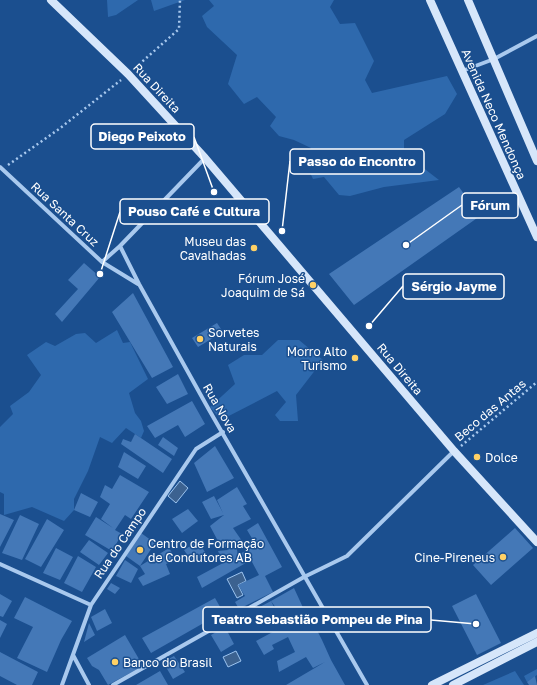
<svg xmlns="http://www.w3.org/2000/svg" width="537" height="685" viewBox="0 0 537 685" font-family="'Golos Text',sans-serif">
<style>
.green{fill:#2e69ad}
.water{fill:#3c6290;stroke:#9cc4f0}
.building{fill:#4478b7}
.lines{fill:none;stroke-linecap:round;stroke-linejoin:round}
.path{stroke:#a9c9ee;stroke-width:2.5;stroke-dasharray:2 3;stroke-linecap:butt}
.street{stroke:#a9c9ee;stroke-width:4}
.secondary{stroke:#d6e6fa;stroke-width:8}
.poi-dot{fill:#ffd166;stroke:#1b4f8f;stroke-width:1.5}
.labels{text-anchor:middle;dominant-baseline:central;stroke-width:3;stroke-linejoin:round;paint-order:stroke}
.street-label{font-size:12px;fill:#fff;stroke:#1b4f8f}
.poi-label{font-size:12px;fill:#fff;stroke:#1b4f8f;text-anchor:end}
.leader{fill:none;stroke:#fff;stroke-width:1.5}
.callout-dot{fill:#fff;stroke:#1b4f8f;stroke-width:1.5}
.callout{fill:#1b4f8f;stroke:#fff;stroke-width:1.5}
.callout-label{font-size:13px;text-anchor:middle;font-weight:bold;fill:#fff}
</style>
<rect width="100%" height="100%" fill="#1b4f8f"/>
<path class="green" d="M 107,0 L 138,0 L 116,15 L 108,17 Z
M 151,0 L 185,0 L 154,11 Z
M 209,0 L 334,0 L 330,7 L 340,24 L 355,23 L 374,61 L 365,80 L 372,93 L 447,76 L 457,94 L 445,114 L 404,140 L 404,153 L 439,180 L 384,187 L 350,196 L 339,195 L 324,177 L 313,179 L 306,164 L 311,148 L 294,140 L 279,136 L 270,126 L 276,117 L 257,97 L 244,104 L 228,84 L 237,55 L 207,27 L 202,16 L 214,6 Z
M 117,330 L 123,343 L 130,342 L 148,379 L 129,393 L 135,413 L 141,421 L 144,431 L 141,438 L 126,428 L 112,443 L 100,437 L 88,471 L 74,499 L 74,510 L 64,521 L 32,507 L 4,515 L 4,494 L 0,492 L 0,427 L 13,414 L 10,406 L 29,392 L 41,375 L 27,355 L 46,342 L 55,346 L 76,334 L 85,333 L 96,343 Z
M 278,340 L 299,340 L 323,360 L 296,395 L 298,421 L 280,421 L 275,415 L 286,402 L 277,391 L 221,420 L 210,407 L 235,384 L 228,365 L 244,355 L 262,355 Z
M 537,669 L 537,675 L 527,682 L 524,676 Z
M 515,671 L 524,685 L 483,685 Z"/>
<path class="water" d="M 180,481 L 188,488 L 176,503 L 168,496 Z
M 242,572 L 246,581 L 238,585 L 243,595 L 237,598 L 227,579 Z
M 236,651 L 241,661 L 228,667 L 223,657 Z"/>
<path class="building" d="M 459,187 L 480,216 L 354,305 L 329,274 Z
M 84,263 L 100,277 L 62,322 L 55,314 L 78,289 L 68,280 Z
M 133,293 L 173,367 L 152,378 L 112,312 Z
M 217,323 L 223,332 L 198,347 L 192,338 Z
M 178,374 L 188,394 L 167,404 L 156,387 Z
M 192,401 L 205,424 L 185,437 L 178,425 L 155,438 L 147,426 Z
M 135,434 L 172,459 L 163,473 L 121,444 L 123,439 L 131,442 Z
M 163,437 L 178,448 L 174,456 L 158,445 Z
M 215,446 L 234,478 L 207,492 L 194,463 Z
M 124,452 L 146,466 L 138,479 L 118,467 Z
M 120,475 L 149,492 L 131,519 L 125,515 L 115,530 L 122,534 L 112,551 L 85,535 L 96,517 L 113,528 L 101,519 L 110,504 L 100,497 L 105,485 L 112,489 Z
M 237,487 L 247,504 L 243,506 L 251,519 L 233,528 L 242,541 L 236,545 L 238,555 L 256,545 L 247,530 L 258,523 L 282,567 L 265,576 L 273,592 L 239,609 L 235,602 L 245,596 L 238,585 L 259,575 L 251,560 L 202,588 L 197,577 L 223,563 L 218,551 L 228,550 L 221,542 L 219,543 L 210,526 L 224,515 L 211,519 L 202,502 L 214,496 L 223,513 L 217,500 Z
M 81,493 L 98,502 L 90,517 L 74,510 Z
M 188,509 L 198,521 L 182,533 L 172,519 Z
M 0,514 L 14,520 L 0,547 Z
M 20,515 L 39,524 L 22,560 L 2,553 Z
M 47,519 L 64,530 L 41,567 L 25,559 Z
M 515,528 L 533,548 L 491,585 L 473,565 Z
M 141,533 L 155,543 L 140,566 L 169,548 L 176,559 L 166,564 L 170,574 L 143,586 L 138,578 L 145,574 L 140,566 L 126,556 Z
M 89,540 L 108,553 L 99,565 L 80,552 Z
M 198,541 L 206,554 L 192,562 L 184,550 Z
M 56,548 L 73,557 L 60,580 L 43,573 Z
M 78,556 L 96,567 L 82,592 L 64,583 Z
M 125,560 L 138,569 L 131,583 L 116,576 Z
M 111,583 L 120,588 L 115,594 L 107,589 Z
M 294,588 L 305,612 L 285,622 L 281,615 L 283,622 L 273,627 L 267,618 L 246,628 L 241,617 L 271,601 L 277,613 L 267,618 L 281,615 L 271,601 Z
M 0,594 L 12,601 L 3,617 L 0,616 Z
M 476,594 L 501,643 L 477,655 L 452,606 Z
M 25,597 L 72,621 L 61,640 L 47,672 L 17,658 L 33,627 L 14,618 Z
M 215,598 L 223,612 L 151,653 L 142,638 Z
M 105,609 L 112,623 L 97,631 L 91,617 Z
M 308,613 L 322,640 L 331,660 L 345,685 L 286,685 L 325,662 L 313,668 L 306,657 L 279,672 L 277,661 L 295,652 L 288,637 L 272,645 L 274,649 L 264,655 L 256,641 Z
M 0,620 L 7,624 L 0,638 Z
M 89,623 L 95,635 L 84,642 Z
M 225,627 L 234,644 L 221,652 L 211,635 Z
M 125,635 L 143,666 L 108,685 L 99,670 L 92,666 L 87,658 Z
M 0,652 L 38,672 L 32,685 L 17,685 L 0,676 Z
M 174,656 L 185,672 L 173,679 L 163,662 Z
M 160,671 L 168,685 L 136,685 Z
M 535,676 L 537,685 L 529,685 L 527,682 Z"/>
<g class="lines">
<path class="path" d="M 135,68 L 179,29 L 180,0
M 8,165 L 59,129 L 121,80
M 461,446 L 537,382"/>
<path class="street" d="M 462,71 L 494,59 L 537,36
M 205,158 L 120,246 L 139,284 L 208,408 L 367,685
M 0,167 L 102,262 L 138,284
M 102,262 L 120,246
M 0,564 L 91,605
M 73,655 L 89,685
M 62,685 L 91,605 L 196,449 L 223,432
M 113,685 L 304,577 L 347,556 L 454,451"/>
<path class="secondary" d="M 51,0 L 128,74 L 205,158 L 454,451 L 537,542
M 430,0 L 537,237
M 468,0 L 537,161
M 432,685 L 537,633
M 453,685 L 537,642"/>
</g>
<g class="poi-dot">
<circle cx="254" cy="248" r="4"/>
<circle cx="313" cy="285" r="4"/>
<circle cx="200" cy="339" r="4"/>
<circle cx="355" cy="358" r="4"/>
<circle cx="477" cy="457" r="4"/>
<circle cx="140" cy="550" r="4"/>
<circle cx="503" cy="557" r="4"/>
<circle cx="115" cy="662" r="4"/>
</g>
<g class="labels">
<g class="street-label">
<text transform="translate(157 88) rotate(47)">Rua Direita</text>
<text transform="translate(494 114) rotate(66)">Avenida Neco Mendonça</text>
<text transform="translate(65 214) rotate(43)">Rua Santa Cruz</text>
<text transform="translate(400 369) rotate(50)">Rua Direita</text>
<text transform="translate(220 408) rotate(60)">Rua Nova</text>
<text transform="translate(490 410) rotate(-40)">Beco das Antas</text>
<text transform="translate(120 543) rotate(-56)">Rua do Campo</text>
</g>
<g class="poi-label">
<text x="246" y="241">Museu das<tspan x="246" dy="14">Cavalhadas</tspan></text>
<text x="305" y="278">Fórum José<tspan x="305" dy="14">Joaquim de Sá</tspan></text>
<text x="208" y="332" text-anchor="start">Sorvetes<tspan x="208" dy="14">Naturais</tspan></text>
<text x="347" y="351">Morro Alto<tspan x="347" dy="14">Turismo</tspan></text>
<text x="485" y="457" text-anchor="start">Dolce</text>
<text x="148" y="543" text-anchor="start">Centro de Formação<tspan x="148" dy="14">de Condutores AB</tspan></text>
<text x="495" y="557">Cine-Pireneus</text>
<text x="123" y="662" text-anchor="start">Banco do Brasil</text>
</g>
</g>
<path class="leader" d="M214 192L194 137M282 231L290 161M406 245L462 205M100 274L120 212M369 326L403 286M476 624L431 620"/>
<g class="callout-dot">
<circle cx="214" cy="192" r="4"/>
<circle cx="282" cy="231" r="4"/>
<circle cx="406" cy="245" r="4"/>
<circle cx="100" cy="274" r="4"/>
<circle cx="369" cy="326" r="4"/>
<circle cx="476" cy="624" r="4"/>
</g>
<g class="callout">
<rect x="91" y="124" width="103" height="25" rx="4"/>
<rect x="290" y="149" width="134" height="25" rx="4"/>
<rect x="462" y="193" width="56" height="25" rx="4"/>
<rect x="120" y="199" width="149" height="25" rx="4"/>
<rect x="403" y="274" width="101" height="25" rx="4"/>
<rect x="203" y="607" width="228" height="25" rx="4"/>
</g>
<g class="callout-label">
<text x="142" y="141">Diego Peixoto</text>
<text x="357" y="166">Passo do Encontro</text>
<text x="490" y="210">Fórum</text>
<text x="194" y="216">Pouso Café e Cultura</text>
<text x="454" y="291">Sérgio Jayme</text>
<text x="317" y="624">Teatro Sebastião Pompeu de Pina</text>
</g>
</svg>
